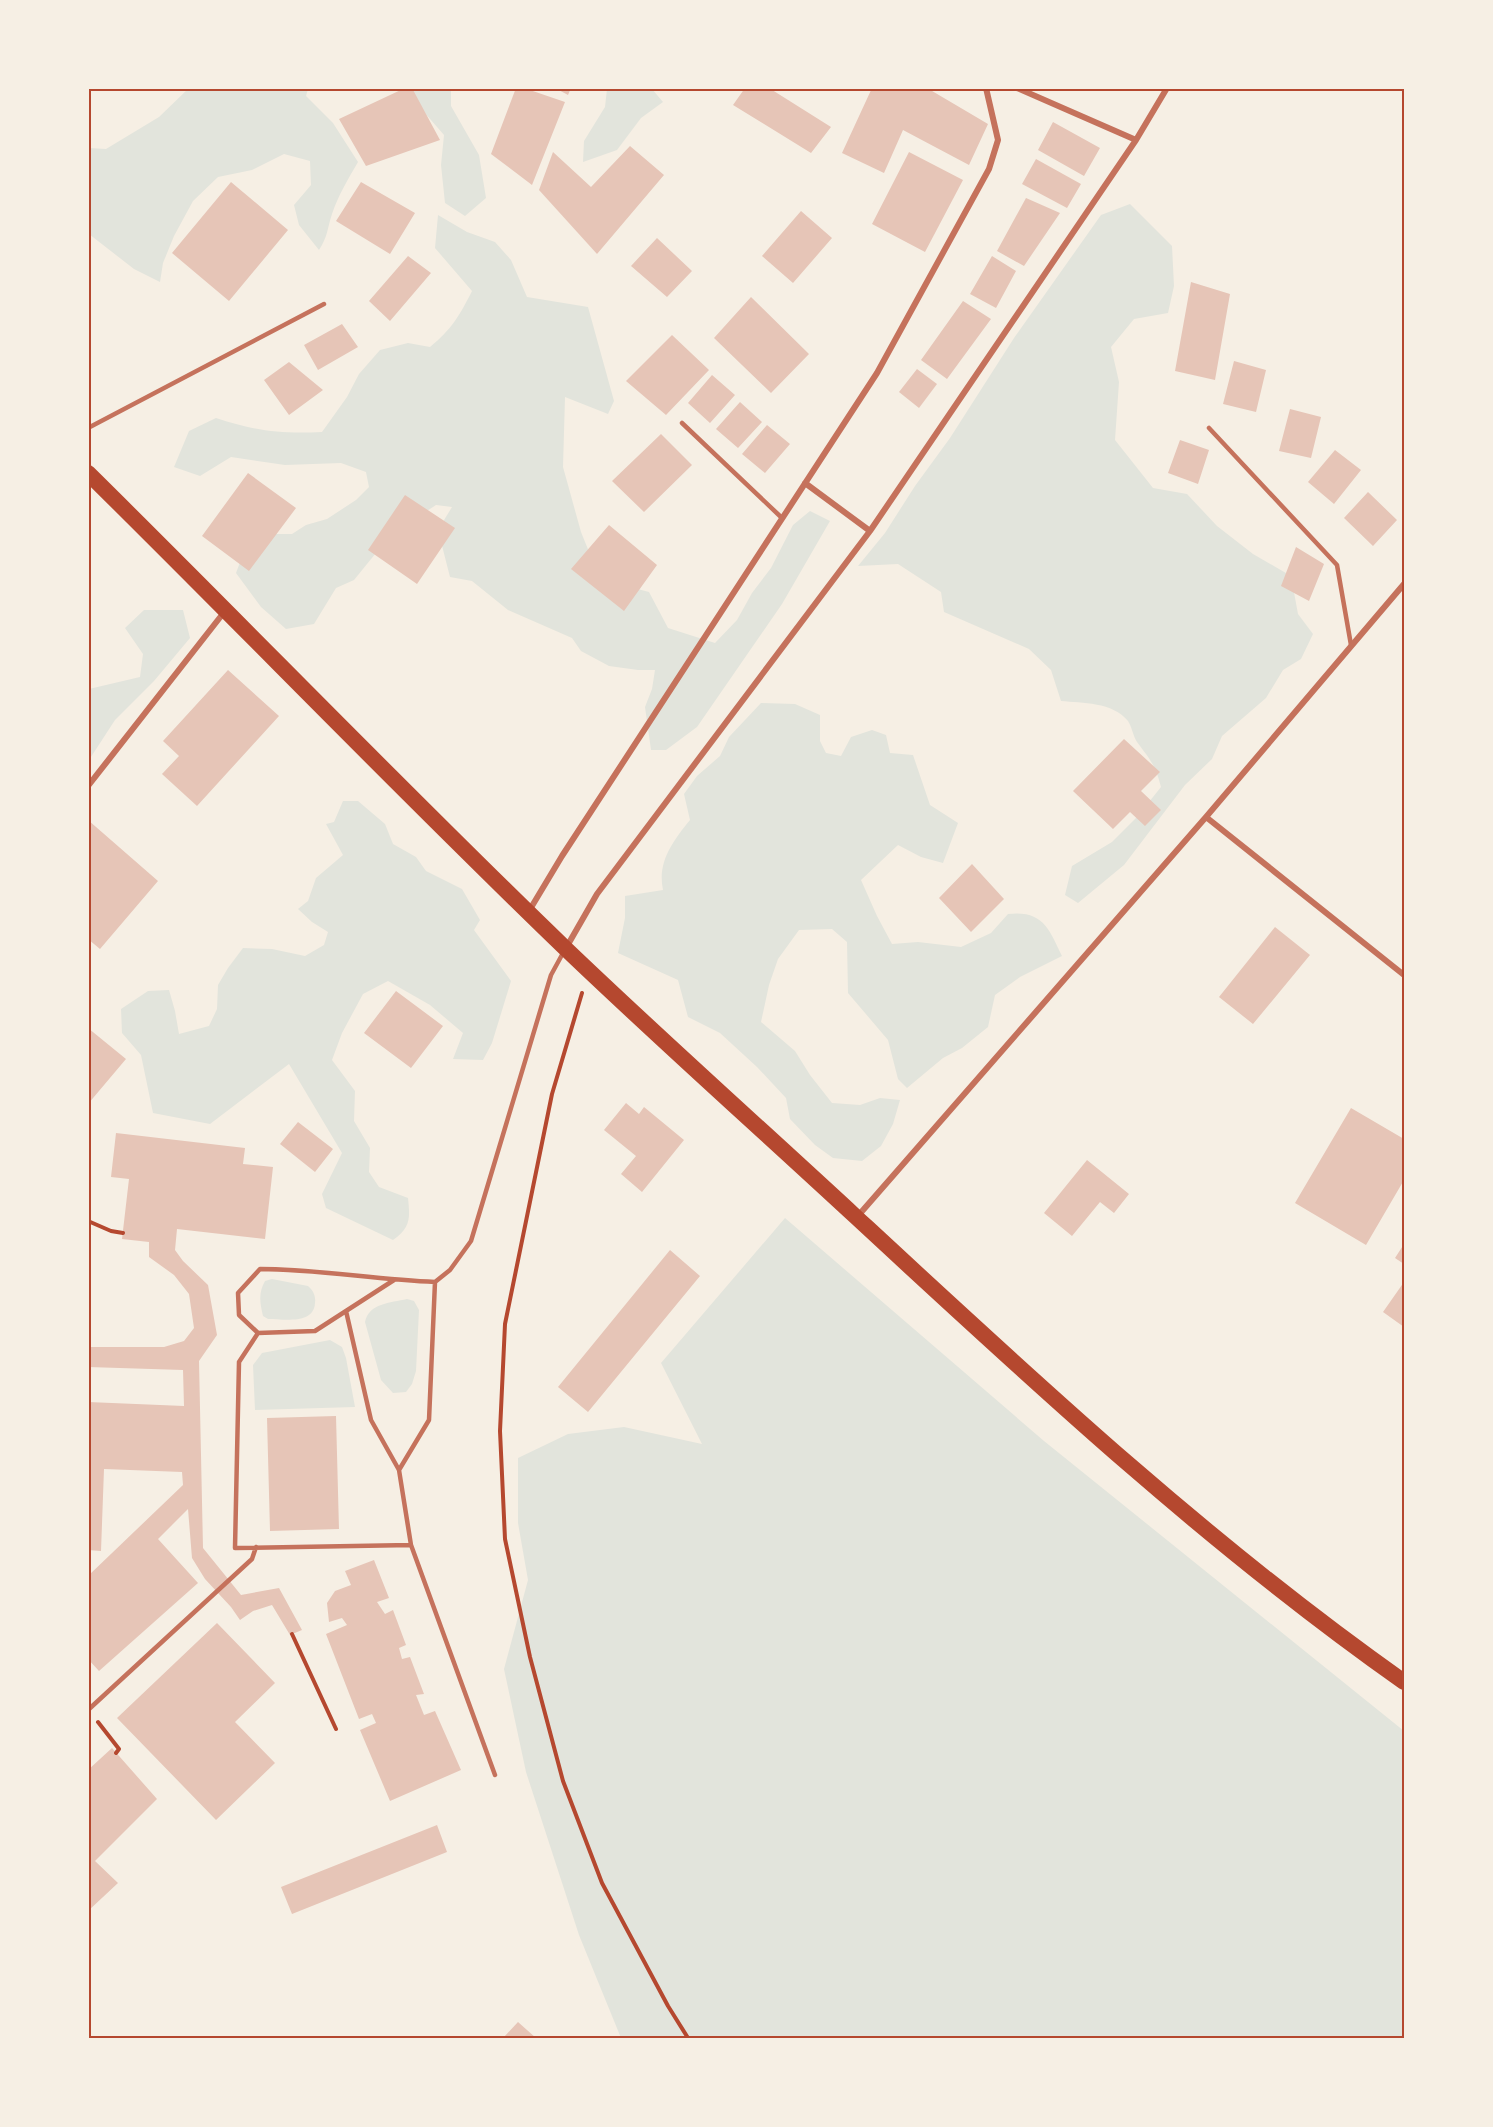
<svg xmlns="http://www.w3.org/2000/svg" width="1493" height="2127" viewBox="0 0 1493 2127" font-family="'Work Sans',sans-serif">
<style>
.green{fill:#e2e4dc}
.building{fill:#e6c5b7}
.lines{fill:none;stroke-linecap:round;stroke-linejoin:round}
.path{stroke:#b5482f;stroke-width:4}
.service{stroke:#c5725c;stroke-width:4.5}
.minor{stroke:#c5725c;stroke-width:6}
.trunk{stroke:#b5482f;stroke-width:16}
.neatline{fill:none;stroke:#b5482f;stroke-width:2}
</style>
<rect width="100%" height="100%" fill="#f6efe4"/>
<path class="green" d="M 188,89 L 308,89 L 306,96 L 333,123 L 358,162 C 348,179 338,196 332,214 C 327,229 328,236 319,250 L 299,225 L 294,205 L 311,185 L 310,161 L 284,154 L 252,170 L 218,177 L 193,201 L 174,236 L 163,263 L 160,282 L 134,269 L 89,234 L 89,148 L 106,149 L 159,117 Z
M 404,89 L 451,89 L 451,106 L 479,155 L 486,198 L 465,216 L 445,203 L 441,165 L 444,135 Z
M 607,89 L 652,89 L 663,102 L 641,118 L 617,150 L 583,162 L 584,141 L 605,107 Z
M 1130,204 L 1172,246 L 1174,286 L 1168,313 L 1134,319 L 1111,347 L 1119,382 L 1115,440 L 1153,488 L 1187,494 L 1217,526 L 1253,554 L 1291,576 L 1298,614 L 1313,634 L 1301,659 L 1283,670 L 1266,698 L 1222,736 L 1212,759 L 1185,785 L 1124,865 L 1078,903 L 1065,895 L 1072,866 L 1112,842 L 1137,817 L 1161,787 C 1155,764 1151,761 1137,742 C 1133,736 1132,727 1128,721 C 1113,702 1082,703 1061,701 L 1051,670 L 1029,649 L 944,612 L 941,592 L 898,564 L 858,566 L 885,533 L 915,486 L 950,438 L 1014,338 L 1101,215 Z
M 438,215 L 467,232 L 495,242 L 511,260 L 527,297 L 588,307 L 614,401 L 608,414 L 565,397 L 563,467 L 581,532 L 600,579 L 649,592 L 668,628 L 715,643 L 737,620 L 752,593 L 771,568 L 793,525 L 810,511 L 830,521 L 782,604 L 697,727 L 666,750 L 651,750 L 645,707 L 652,689 L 655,670 L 638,670 L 609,666 L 581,651 L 572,638 L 508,610 L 472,581 L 450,577 L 438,530 L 452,507 L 436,505 L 401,528 L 380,548 L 354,580 L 336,588 L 314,624 L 286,629 L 261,607 L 236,573 L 245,549 L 262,534 L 292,534 L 306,525 L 327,519 L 356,500 L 369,487 L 366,472 L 341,463 L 285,465 L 231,457 L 200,476 L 174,467 L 189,431 L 216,418 C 256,431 280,434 322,432 L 347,397 L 359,374 L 380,350 L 408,343 L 430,347 C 451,330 460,315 472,291 L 435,248 Z
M 144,610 L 183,610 L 190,638 L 154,681 L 115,720 L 89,760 L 89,689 L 140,677 L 143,654 L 125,628 Z
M 761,703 L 795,704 L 820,715 L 820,741 L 826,753 L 841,756 L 851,737 L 872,730 L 886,735 L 890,753 L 913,755 L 930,805 L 958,823 L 943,863 L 921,857 L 898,845 L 861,880 L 877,916 L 892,944 L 918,942 L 961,947 L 991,933 L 1008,914 C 1043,910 1049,929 1062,956 L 1020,977 L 995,995 L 988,1027 L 962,1048 L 943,1058 L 907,1088 L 898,1079 L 888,1040 L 848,993 L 847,942 L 832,929 L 799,930 L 778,959 L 769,985 L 761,1022 L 795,1051 L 810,1075 L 832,1103 L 860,1105 L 880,1098 L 900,1100 L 893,1124 L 881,1146 L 862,1161 L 833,1158 L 815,1145 L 790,1119 L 786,1098 L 757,1067 L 720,1033 L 688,1017 L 678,980 L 618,953 L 625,918 L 625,896 L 663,890 C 657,862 673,841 690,820 L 684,794 L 697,776 L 720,756 L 729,737 Z
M 343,801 L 358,801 L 385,824 L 393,844 L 416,857 L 426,871 L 462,889 L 480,920 L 474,930 L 511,981 L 492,1043 L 483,1060 L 453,1059 L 463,1033 L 430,1005 L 388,981 L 363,994 L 342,1033 L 332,1060 L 355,1091 L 354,1121 L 370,1148 L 369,1172 L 379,1187 L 408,1198 C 410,1218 411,1227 393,1240 L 326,1208 L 322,1194 L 342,1153 L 289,1064 L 210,1124 L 153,1113 L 141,1055 L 122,1033 L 121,1009 L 148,991 L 169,990 L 175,1011 L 179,1034 L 209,1026 L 217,1009 L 218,985 L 228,968 L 243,948 L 272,949 L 305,956 L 324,945 L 328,932 L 312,922 L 298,909 L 308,901 L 316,878 L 343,855 L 326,824 L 334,822 Z
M 785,1218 L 1044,1441 L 1404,1731 L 1404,2038 L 621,2038 L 579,1935 L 526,1772 L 504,1669 L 528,1580 L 518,1523 L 518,1458 L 568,1434 L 624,1427 L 702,1444 L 661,1363 Z
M 272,1279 L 308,1286 C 313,1290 316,1296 315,1303 C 314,1325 283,1319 268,1319 L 263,1316 C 260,1303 258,1293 265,1281 Z
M 407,1299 L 414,1301 L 419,1310 L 416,1371 L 412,1384 L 406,1392 L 393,1393 L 381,1380 L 365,1322 C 369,1303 390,1303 407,1299 Z
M 330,1340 L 342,1347 L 346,1358 L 355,1407 L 255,1410 L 253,1365 L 262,1353 Z"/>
<path class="building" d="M 405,88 L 412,88 L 440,140 L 366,166 L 339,119 Z
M 516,88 L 524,88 L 565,102 L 532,185 L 491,154 Z
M 555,88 L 571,88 L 568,95 Z
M 745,88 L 769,88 L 831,127 L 811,153 L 733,105 Z
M 872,88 L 927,88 L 988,124 L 969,165 L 903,130 L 884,173 L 842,153 Z
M 1053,122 L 1100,148 L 1084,176 L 1038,150 Z
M 630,146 L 664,175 L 597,254 L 539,190 L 553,152 L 591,187 Z
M 909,152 L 963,180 L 925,252 L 872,224 Z
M 1036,159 L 1081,184 L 1067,208 L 1022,184 Z
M 231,182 L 288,230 L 229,301 L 172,253 Z
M 361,182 L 415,213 L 390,254 L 336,221 Z
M 1026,198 L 1060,213 L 1024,266 L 997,251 Z
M 801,211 L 832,238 L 793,283 L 762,256 Z
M 657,238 L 692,271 L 667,297 L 631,266 Z
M 408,256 L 431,273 L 390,321 L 369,301 Z
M 992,256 L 1016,271 L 996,308 L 970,294 Z
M 1191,282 L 1230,294 L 1215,380 L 1175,371 Z
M 751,297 L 809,354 L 771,393 L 714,338 Z
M 963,301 L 991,319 L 947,379 L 921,360 Z
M 342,324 L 358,347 L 318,370 L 304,345 Z
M 672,335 L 709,370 L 666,415 L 626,381 Z
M 1234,361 L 1266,370 L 1256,412 L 1223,404 Z
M 289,362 L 323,390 L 289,415 L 264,380 Z
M 917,369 L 937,384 L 919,408 L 899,392 Z
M 712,375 L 735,395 L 710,423 L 688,403 Z
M 740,402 L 762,422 L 738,448 L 716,429 Z
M 1290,409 L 1321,417 L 1311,458 L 1279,451 Z
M 767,425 L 790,444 L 765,473 L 742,454 Z
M 661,434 L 692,465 L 644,512 L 612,481 Z
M 1180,440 L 1209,450 L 1198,484 L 1168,473 Z
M 1335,450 L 1361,470 L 1334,504 L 1308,482 Z
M 248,473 L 296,508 L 249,571 L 202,536 Z
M 1368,492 L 1397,520 L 1373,546 L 1344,518 Z
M 405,495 L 455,528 L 417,584 L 368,550 Z
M 609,525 L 657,565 L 624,611 L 571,569 Z
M 1296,547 L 1324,564 L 1309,601 L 1281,586 Z
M 228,670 L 279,716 L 197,806 L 162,774 L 179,756 L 163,741 Z
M 1124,739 L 1160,772 L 1141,791 L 1161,810 L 1145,826 L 1130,812 L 1113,829 L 1073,791 Z
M 88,820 L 158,881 L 100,949 L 88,939 Z
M 972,864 L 1004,899 L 971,932 L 939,898 Z
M 1275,927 L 1310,955 L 1253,1024 L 1219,997 Z
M 396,991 L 443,1026 L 411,1068 L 364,1033 Z
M 88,1028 L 126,1059 L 88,1104 Z
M 626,1103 L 639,1114 L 644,1107 L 684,1140 L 642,1192 L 621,1174 L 636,1156 L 604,1130 Z
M 1351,1108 L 1404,1139 L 1404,1180 L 1366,1245 L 1295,1203 Z
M 298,1122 L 333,1149 L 315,1172 L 280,1144 Z
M 116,1133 L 245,1148 L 243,1164 L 273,1167 L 265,1239 L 177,1229 L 175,1250 L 183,1261 L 208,1285 L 217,1335 L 199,1361 L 203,1548 L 241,1595 L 279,1588 L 302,1630 L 290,1635 L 272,1605 L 253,1611 L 240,1620 L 231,1607 L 205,1579 L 192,1558 L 188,1509 L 158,1539 L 198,1583 L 99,1671 L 88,1659 L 88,1576 L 183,1485 L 182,1472 L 104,1469 L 101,1551 L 88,1550 L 88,1402 L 184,1406 L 183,1370 L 88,1367 L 88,1347 L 164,1347 L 184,1341 L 194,1328 L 189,1294 L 174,1275 L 149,1257 L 149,1242 L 122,1239 L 129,1179 L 111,1177 Z
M 1087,1160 L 1129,1194 L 1114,1213 L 1100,1202 L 1072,1236 L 1044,1213 Z
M 1404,1244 L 1404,1264 L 1395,1258 Z
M 670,1250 L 700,1276 L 588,1412 L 558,1387 Z
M 1404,1282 L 1404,1327 L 1383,1312 Z
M 336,1416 L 339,1529 L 270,1531 L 267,1418 Z
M 374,1560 L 389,1598 L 377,1602 L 385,1614 L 393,1610 L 406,1645 L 399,1648 L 402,1659 L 410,1657 L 424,1694 L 416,1695 L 424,1715 L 435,1711 L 461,1770 L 390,1801 L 360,1730 L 376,1723 L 372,1714 L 359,1719 L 326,1634 L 347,1625 L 342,1618 L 329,1622 L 327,1603 L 335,1591 L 351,1585 L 345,1571 Z
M 217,1623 L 275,1683 L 235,1722 L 275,1763 L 216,1820 L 117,1718 Z
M 112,1748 L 157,1799 L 95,1861 L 118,1883 L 88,1911 L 88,1770 Z
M 437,1825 L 447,1852 L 292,1914 L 281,1887 Z
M 518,2022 L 536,2038 L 503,2038 Z"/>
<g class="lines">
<path class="path" d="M 582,993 L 552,1094 L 505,1324 L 500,1431 L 505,1539 L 530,1657 L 563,1781 L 602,1883 L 668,2006 L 688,2038
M 88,1221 L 111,1231 L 123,1233
M 292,1634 L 336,1729
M 98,1722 L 119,1749 L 116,1753"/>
<path class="service" d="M 682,423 L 782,518
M 88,428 L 324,304
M 1209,428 L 1337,565 L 1351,645
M 394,1280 L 315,1331 L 258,1333 L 239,1315 L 238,1293 L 260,1269 C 318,1269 376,1280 435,1282 L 450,1270 L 471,1241 L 551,975 L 563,953
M 346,1311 L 371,1420 L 399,1470 L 411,1545 L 495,1775
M 258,1333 L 239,1362 L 235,1548 L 411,1545
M 399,1470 L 429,1420 L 435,1282
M 88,1710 L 252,1559 L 256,1547"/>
<path class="minor" d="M 1017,88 L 1136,140
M 805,483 L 870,531
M 88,786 L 225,611
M 1206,817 L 1404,975
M 529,911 L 562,856 L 877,373 L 989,169 L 998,140 L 986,88
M 566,948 L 597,894 L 870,531 L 1136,140 L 1167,88
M 857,1217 L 1206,817 L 1404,584"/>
<path class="trunk" d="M 88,473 C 248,631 404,793 566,949 C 661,1040 760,1128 856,1217 C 1032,1380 1208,1544 1404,1682"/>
</g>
<rect width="1493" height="2127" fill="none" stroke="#f6efe4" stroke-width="180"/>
<rect x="90" y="90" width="1313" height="1947" class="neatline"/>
</svg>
